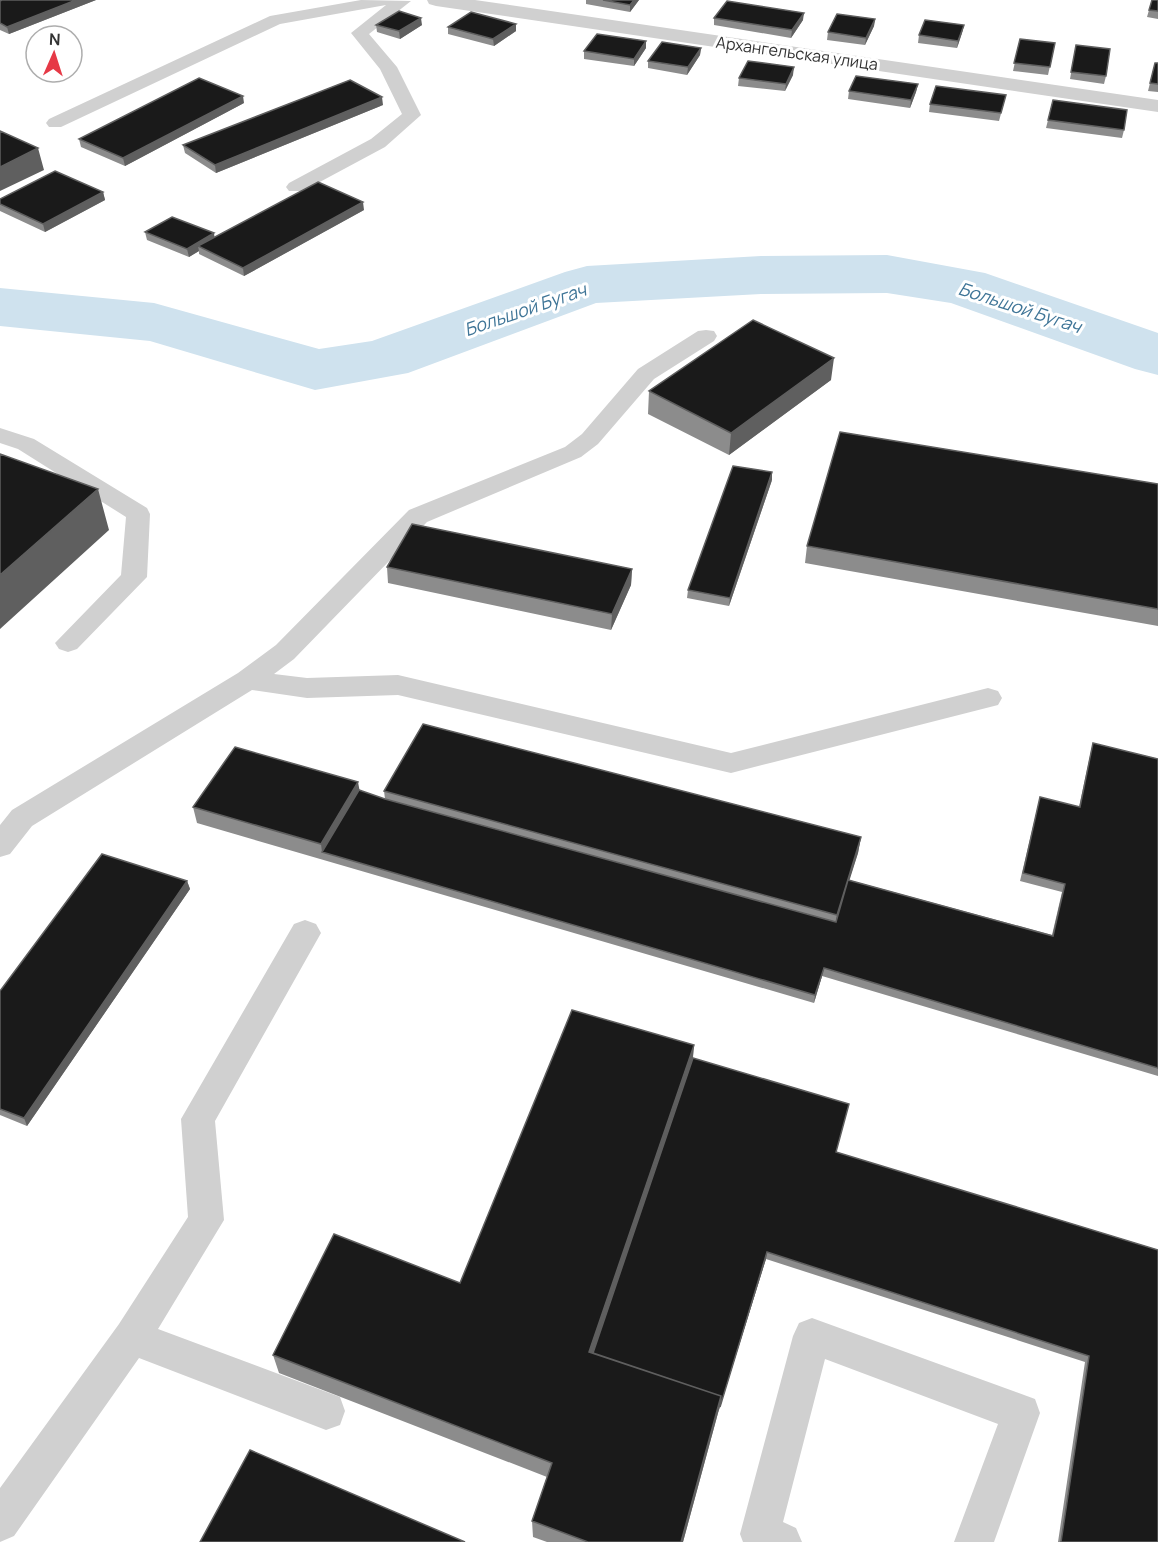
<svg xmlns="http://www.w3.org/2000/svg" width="1158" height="1542" viewBox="0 0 1158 1542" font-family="Manrope,sans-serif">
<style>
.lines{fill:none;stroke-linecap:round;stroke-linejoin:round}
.river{fill:#cfe2ee;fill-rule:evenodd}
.service{fill:#d0d0d0;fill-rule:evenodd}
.minor{fill:#d0d0d0;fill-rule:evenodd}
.wall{fill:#8c8c8c}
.shaded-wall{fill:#5f5f5f}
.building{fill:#1a1a1a;stroke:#5f5f5f;stroke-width:1.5}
.labels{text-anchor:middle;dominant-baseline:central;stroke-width:6;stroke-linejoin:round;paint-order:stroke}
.far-street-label{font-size:16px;fill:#333;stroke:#fff}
.far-water-label{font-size:18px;font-style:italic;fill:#3f7597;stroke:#fff}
</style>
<rect width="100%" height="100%" fill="#fff"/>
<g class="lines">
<path class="river" d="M 887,255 L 985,273 L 1158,333 L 1158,375 L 1135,369 L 951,303 L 887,293 L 761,294 L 596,303 L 408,373 L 315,390 L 150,341 L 0,326 L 0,288 L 154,303 L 319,349 L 372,341 L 565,272 L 587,266 L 761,256 Z"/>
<path class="service" d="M 361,0 L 411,1 L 369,34 L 397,67 L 421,115 L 385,147 L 303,191 L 289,191 L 286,187 L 289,183 L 371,139 L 402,114 L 380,69 L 351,33 L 386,5 L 280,24 L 61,127 L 49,127 L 46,123 L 49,119 L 270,16 Z
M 706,330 L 714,331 L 717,336 L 714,341 L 654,379 L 598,444 L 581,457 L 427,522 L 294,659 L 274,674 L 307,678 L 398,675 L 731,753 L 988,688 L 998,691 L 1002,698 L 998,705 L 731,773 L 398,695 L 307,698 L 252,690 L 32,826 L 10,854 L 0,857 L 0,825 L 12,810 L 238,673 L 276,645 L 409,510 L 565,447 L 582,434 L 638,369 L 698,331 Z
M 0,428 L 34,439 L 147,508 L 150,514 L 147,577 L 77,649 L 68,652 L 59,649 L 55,643 L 121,575 L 126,517 L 18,449 L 0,443 Z
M 305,920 L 316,924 L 321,933 L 215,1121 L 224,1220 L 158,1329 L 340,1397 L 345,1411 L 340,1425 L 326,1430 L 139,1358 L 14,1536 L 0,1542 L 0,1488 L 119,1324 L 188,1217 L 181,1119 L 294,924 Z
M 812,1318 L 1035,1399 L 1040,1413 L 994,1542 L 954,1542 L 998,1424 L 825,1359 L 783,1522 L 796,1528 L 802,1542 L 743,1542 L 740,1534 L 793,1336 L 799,1323 Z"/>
<path class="minor" d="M 427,0 L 475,0 L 1158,100 L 1158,112 L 436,6 L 429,4 Z"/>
</g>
<path class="wall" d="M 2,0 L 96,0 L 9,34 L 0,30 L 0,1 Z
M 586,0 L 639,0 L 630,12 L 586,4 Z
M 1158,0 L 1158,19 L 1147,17 L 1149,10 Z
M 714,18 L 803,20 L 791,38 L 714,25 Z
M 875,19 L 874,26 L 865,45 L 827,40 L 828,32 Z
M 516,24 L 516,31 L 494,46 L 448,34 L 448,27 Z
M 376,25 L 422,25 L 400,39 L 377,32 Z
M 964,25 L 962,33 L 957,48 L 918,43 L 919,35 Z
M 1020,39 L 1055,43 L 1048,75 L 1013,71 Z
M 1076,45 L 1106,76 L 1104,84 L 1070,79 Z
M 646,48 L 634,66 L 584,59 L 584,51 Z
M 701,48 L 700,55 L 687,75 L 648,68 L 648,61 Z
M 1155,63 L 1158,63 L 1158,92 L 1148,91 Z
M 793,75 L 785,91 L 738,86 L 739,78 Z
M 918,84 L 916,92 L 910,108 L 848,99 L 849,91 Z
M 1006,95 L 999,121 L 929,112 L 930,104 Z
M 1053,100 L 1124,130 L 1122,138 L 1046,128 Z
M 244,103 L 125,166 L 81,147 L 79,139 Z
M 383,105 L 216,173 L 185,153 L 183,145 Z
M 103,192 L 105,200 L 45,232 L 0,211 L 0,199 Z
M 364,210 L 244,276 L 199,254 L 199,251 L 189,257 L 147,240 L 145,232 L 214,233 L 214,237 Z
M 831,380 L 729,455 L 648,414 L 649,391 Z
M 772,480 L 729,606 L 687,598 L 688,590 Z
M 1158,484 L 1158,626 L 805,563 L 807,546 Z
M 387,567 L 632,569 L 631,585 L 611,630 L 388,583 Z
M 1093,743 L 1158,759 L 1158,1076 L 822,976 L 814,1003 L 197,823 L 193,807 L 359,790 L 385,799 L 384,791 L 861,837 L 858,853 L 849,880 L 1052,935 L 1062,892 L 1020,881 L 1040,797 L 1079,807 L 1091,751 Z
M 187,881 L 190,889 L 27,1126 L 0,1115 L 0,991 Z
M 694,1045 L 693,1058 L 836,1152 L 1158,1250 L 1158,1542 L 1058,1542 L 1085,1362 L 766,1259 L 718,1413 L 683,1542 L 547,1542 L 533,1537 L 532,1521 L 547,1477 L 279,1373 L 273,1355 L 460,1283 Z"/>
<path class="shaded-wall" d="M 76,0 L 96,0 L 9,34 L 7,27 Z
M 634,0 L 639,0 L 630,12 L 630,5 Z
M 804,13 L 803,20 L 791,38 L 792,30 Z
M 421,18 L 422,25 L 400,39 L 399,31 Z
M 875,19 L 874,26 L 865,45 L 866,38 Z
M 516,24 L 516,31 L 494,46 L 493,39 Z
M 964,25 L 962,33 L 957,48 L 958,41 Z
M 646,41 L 646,48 L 634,66 L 634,59 Z
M 701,48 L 700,55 L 687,75 L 688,67 Z
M 794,67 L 793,75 L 785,91 L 786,84 Z
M 918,84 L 916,92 L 910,108 L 911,100 Z
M 243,96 L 244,103 L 125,166 L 123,158 Z
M 382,97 L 383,105 L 216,173 L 215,165 Z
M 38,148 L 44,170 L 0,191 L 0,167 Z
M 103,192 L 105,200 L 45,232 L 43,224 Z
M 363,202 L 364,210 L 244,276 L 243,268 Z
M 214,233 L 215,241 L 198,246 L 199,251 L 189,257 L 187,249 Z
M 834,358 L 831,380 L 729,455 L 731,433 Z
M 772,472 L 772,480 L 729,606 L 730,598 Z
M 98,489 L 109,530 L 0,629 L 0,575 Z
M 632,569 L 631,585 L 611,630 L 612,614 Z
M 358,782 L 361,798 L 322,852 L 321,844 Z
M 861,837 L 858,853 L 834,930 L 837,915 Z
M 187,881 L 190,889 L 27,1126 L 24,1118 Z
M 824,968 L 822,976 L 814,1003 L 815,995 Z
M 694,1045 L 692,1066 L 591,1364 L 589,1352 Z
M 767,1252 L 766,1259 L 718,1413 L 683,1542 L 681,1542 L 721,1396 Z"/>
<path class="building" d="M 2,0 L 76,0 L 7,27 L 0,23 L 0,1 Z
M 603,0 L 634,0 L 630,5 Z
M 1152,0 L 1158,0 L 1158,11 L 1149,10 Z
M 727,1 L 804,13 L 792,30 L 714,18 Z
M 399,11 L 421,18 L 399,31 L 376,25 Z
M 471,12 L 516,24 L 493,39 L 448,27 Z
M 837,14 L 875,19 L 866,38 L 828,32 Z
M 925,20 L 964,25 L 958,41 L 919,35 Z
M 597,34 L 646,41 L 634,59 L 584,51 Z
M 1020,39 L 1055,43 L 1050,67 L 1014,63 Z
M 662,42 L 701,48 L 688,67 L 648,61 Z
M 1076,45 L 1110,49 L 1106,76 L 1071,72 Z
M 748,61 L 794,67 L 786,84 L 739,78 Z
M 1155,63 L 1158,63 L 1158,84 L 1150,83 Z
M 856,76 L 918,84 L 911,100 L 849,91 Z
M 199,78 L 243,96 L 123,158 L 79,139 Z
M 350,80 L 382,97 L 215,165 L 183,145 Z
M 936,86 L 1006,95 L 1001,113 L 930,104 Z
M 1053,100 L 1127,110 L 1124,130 L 1048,120 Z
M 0,131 L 38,148 L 0,167 Z
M 55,171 L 103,192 L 43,224 L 0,204 L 0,199 Z
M 318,182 L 363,202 L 243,268 L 198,246 Z
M 172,217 L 214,233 L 187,249 L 145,232 Z
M 753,320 L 834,358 L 731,433 L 649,391 Z
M 840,432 L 1158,484 L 1158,609 L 807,546 Z
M 0,454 L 98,489 L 0,575 Z
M 733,466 L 772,472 L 730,598 L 688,590 Z
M 412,524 L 632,569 L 612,614 L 387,567 Z
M 423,724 L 861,837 L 837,915 L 384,791 Z
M 1093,743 L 1158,759 L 1158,1068 L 824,968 L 815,995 L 322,852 L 359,790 L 385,799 L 836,922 L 848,880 L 1053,936 L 1065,884 L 1023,873 L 1040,797 L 1080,807 Z
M 235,747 L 358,782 L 321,844 L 193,807 Z
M 102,854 L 187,881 L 24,1118 L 0,1109 L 0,991 Z
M 572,1010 L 694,1045 L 589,1352 L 721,1396 L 681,1542 L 588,1542 L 532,1521 L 552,1463 L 273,1355 L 334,1234 L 460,1283 Z
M 693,1058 L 849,1104 L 836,1152 L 1158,1250 L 1158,1542 L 1061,1542 L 1089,1356 L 767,1252 L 720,1407 L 721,1396 L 593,1353 Z
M 250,1450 L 465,1542 L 200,1542 Z"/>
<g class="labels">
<g class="far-street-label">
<text transform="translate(797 53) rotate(8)">Архангельская улица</text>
</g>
<g class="far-water-label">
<text transform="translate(1020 307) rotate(18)">Большой Бугач</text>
<text transform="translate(525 309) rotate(-19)">Большой Бугач</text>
</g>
</g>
<g transform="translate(54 54) rotate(3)"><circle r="28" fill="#ffffff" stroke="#adadad" stroke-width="1.5"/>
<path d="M0-4.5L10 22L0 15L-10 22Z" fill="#e63946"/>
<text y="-9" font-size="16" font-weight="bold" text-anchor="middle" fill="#333333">N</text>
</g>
</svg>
